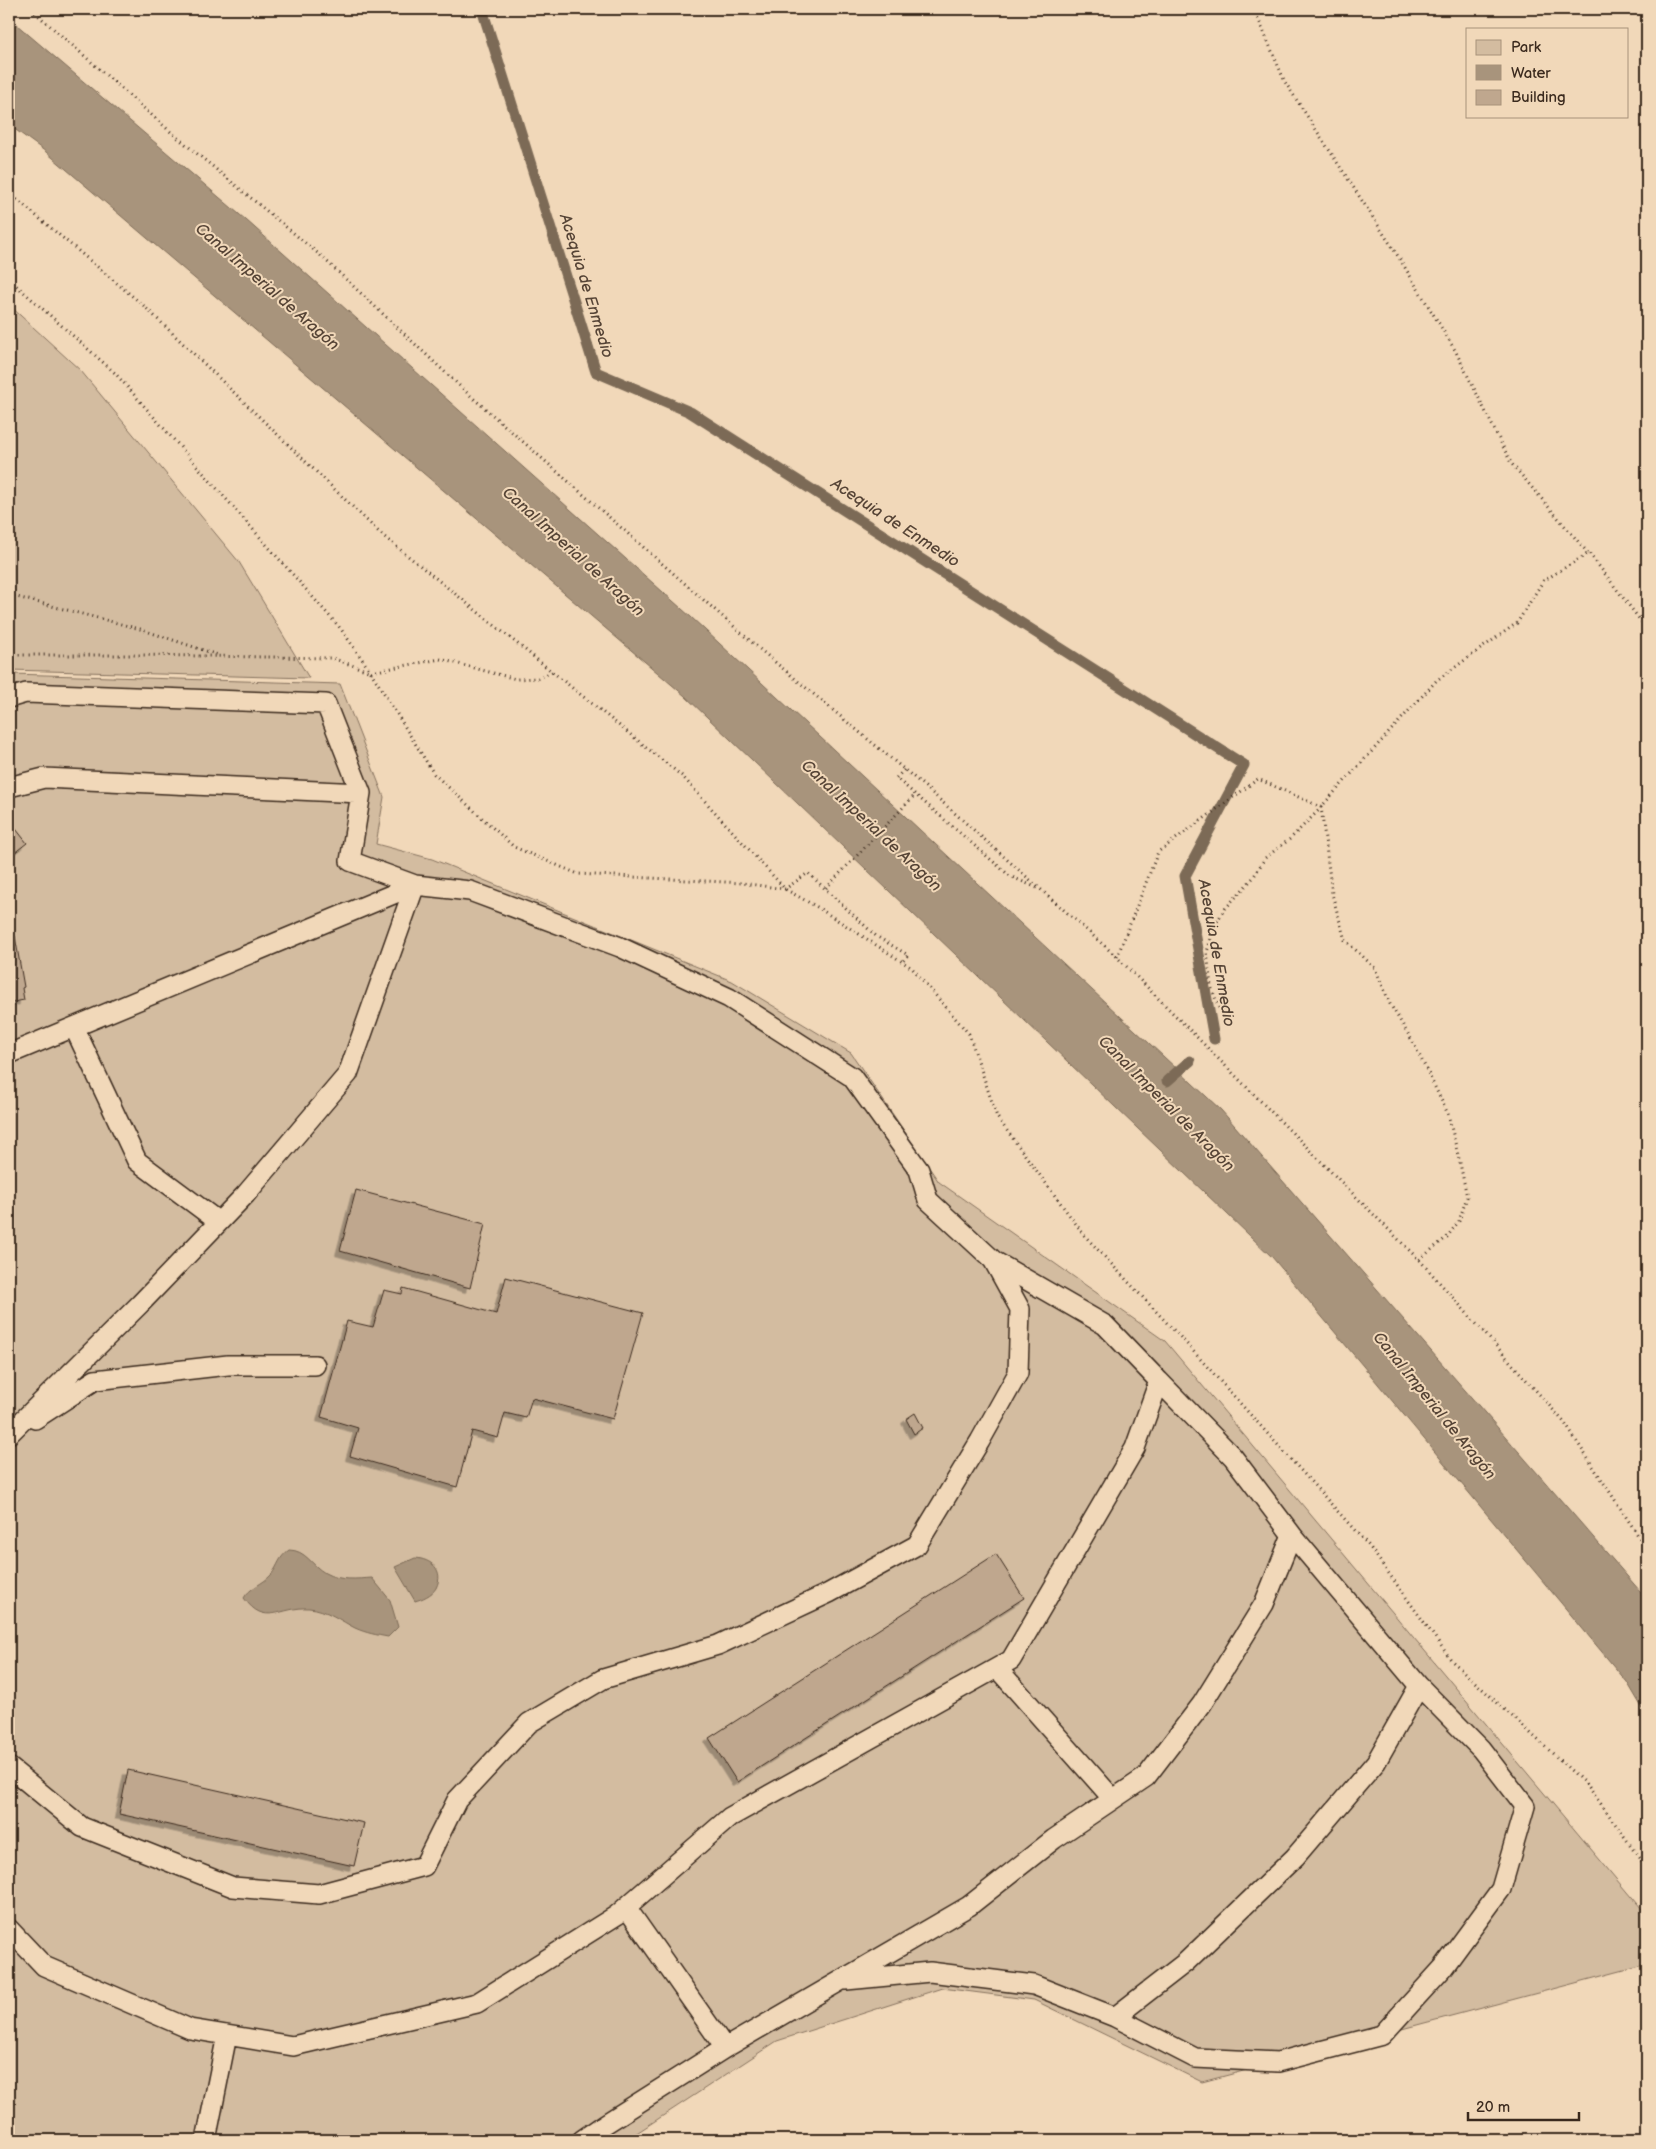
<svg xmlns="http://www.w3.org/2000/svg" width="1656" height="2149" viewBox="0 0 1656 2149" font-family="'Balsamiq Sans',sans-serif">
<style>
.green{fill:#d3bca0;stroke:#87735f}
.water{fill:#a8947c;stroke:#7c6a56}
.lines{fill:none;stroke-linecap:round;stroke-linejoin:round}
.stream{stroke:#7c6a56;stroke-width:11}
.building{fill:#bfa78e;stroke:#3b2a1e;filter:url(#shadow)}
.service-casing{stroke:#3b2a1e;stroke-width:22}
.path{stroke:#3b2a1e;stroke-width:3;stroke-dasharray:1 4;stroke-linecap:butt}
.service{stroke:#f1d8b9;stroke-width:19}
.labels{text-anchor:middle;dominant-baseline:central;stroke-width:4;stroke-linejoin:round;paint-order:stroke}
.water-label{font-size:16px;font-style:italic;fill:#564436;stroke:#f1d8b9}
</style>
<defs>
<filter id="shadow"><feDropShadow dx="-4.5" dy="4.5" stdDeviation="0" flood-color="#0004"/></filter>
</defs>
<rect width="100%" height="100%" fill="#f1d8b9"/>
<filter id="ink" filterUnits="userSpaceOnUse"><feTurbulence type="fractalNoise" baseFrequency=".02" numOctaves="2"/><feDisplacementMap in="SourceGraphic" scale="10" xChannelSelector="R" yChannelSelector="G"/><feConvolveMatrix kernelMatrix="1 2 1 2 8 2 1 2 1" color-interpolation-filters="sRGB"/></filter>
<g filter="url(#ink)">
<path class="green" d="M 9,305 L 81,371 L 239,562 L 309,678 L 9,670 Z
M 12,674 L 340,684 L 384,797 L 376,844 L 432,859 L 732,981 L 851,1053 L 939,1182 L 1165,1341 L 1647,1916 L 1647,1964 L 1202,2082 L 1034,2000 L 942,1988 L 777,2041 L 626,2140 L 9,2140 L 9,675 Z"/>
<path class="water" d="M 9,18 L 246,220 L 691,617 L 1221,1110 L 1647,1599 L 1647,1716 L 1627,1682 L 1272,1257 L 685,696 L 46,152 L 9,125 Z
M 289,1550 C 306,1550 311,1565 325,1573 C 339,1581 357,1579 372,1578 L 390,1600 L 398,1627 L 388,1637 C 377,1635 366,1633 355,1628 C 341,1621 326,1609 309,1608 C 281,1606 265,1628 244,1598 C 249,1588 263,1584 271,1575 C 279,1565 278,1558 289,1550 Z
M 415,1558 C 431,1559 445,1570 436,1588 C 432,1595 422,1599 415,1601 L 395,1567 Z"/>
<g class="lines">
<path class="stream" d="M 482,9 L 596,372 L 690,412 L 1244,765 L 1185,876 L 1214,1039
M 1167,1081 L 1190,1061"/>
</g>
<path class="building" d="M 9,820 L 27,843 L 9,857 Z
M 15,936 L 24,987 L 22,988 L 24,1000 L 9,1003 L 9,937 Z
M 356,1190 L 485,1224 L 470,1288 L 340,1251 Z
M 506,1277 L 643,1313 L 613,1419 L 532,1398 L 526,1418 L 505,1413 L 498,1438 L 472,1431 L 457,1487 L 350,1456 L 358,1428 L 321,1417 L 347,1321 L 373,1327 L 384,1290 L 402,1294 L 403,1288 L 496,1314 Z
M 915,1413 L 923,1428 L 914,1434 L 906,1419 Z
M 996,1554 L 1024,1598 L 737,1782 L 709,1738 Z
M 128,1770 L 364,1823 L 354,1866 L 119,1814 Z"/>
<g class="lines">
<defs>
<path id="service" d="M 9,698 L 26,693 L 326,704 L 361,793 L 350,861 L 415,885 L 470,891 L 620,947 L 729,998 L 852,1077 L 919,1170 L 928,1200 L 993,1260 L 1020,1309 L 1018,1373 L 980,1441 L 917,1545 L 829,1593 L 718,1645 L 603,1679 L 529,1723 L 457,1800 L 424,1866 L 319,1894 L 233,1887 L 82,1827 L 9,1767
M 9,787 L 44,778 L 361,793
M 74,1027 L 137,1161 L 219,1222
M 9,1054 L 415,885
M 35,1419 L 95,1380 L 228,1365 L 315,1365
M 9,1434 L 140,1304 L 246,1194 L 348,1074 L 415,885
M 997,1668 L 1113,1799
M 9,1929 L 44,1966 L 190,2029 L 293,2046 L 477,2003 L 617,1915 L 730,1817 L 1011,1660 L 1135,1448 L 1159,1381 L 1105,1325 L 994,1261
M 846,1980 L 930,1972 L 1034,1985 L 1115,2017 L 1186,1962 L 1295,1857 L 1376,1762 L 1419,1686 L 1292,1535
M 1115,2017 L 1195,2058 L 1278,2062 L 1382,2035 L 1443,1968 L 1501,1889 L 1525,1806 L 1481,1749 L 1419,1686
M 725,2048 L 969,1906 L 1054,1839 L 1146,1777 L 1202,1704 L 1264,1604 L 1292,1535 L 1233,1457 L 1159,1381
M 206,2140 L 227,2035
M 582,2140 L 605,2124 L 725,2048 L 626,1907"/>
</defs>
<use href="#service" class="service-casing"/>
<path class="path" d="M 31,9 L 172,133 L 320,255 L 464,390 L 763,652 L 923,785 L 1117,957 L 1423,1264 L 1564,1422 L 1647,1549
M 1254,9 L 1285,82 L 1398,256 L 1455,350 L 1511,463 L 1588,553
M 9,193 L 143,305 L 382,535 L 682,776 L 785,889 L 817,907 L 912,968 L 969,1034 L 997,1117 L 1084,1235 L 1184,1341 L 1369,1546 L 1452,1661 L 1588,1786 L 1647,1868
M 9,279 L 115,373 L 341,629 L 371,672 L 434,774 L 514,847 L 578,874 L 742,883 L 785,889 L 808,873 L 876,936 L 908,955 L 903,961
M 9,595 L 140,629 L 218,655
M 9,657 L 15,655 L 137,655 L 332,658 L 371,672 L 440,659 L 516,679 L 538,678 L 552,672
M 904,770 L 896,778 L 1010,876 L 1037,888
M 1321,807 L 1332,894 L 1345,940 L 1375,968 L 1390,1004 L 1413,1042 L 1448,1114 L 1460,1163 L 1467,1197 L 1459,1221 L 1447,1237 L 1419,1260
M 826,888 L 914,796
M 1117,957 L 1158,852 L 1258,779 L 1321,807 L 1437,680 L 1517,623 L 1543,581 L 1589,553 L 1647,629
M 1219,1008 L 1211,986 L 1207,952 L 1215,925 L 1224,910 L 1253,878 L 1265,858 L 1290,839 L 1321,808"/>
<use href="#service" class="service"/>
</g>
</g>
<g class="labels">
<g class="water-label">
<text transform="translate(586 286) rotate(73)">Acequia de Enmedio</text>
<text transform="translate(267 287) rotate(41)">Canal Imperial de Aragón</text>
<text transform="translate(895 523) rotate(33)">Acequia de Enmedio</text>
<text transform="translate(573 552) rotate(42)">Canal Imperial de Aragón</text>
<text transform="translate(871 826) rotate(43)">Canal Imperial de Aragón</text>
<text transform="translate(1216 953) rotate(80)">Acequia de Enmedio</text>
<text transform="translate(1166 1104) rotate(45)">Canal Imperial de Aragón</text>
<text transform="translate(1434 1406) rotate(51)">Canal Imperial de Aragón</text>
</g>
</g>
<rect width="1656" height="2149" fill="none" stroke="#f1d8b9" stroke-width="30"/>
<rect x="15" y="15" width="1626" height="2119" fill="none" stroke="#3b2a1e" stroke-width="2" filter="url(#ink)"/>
<rect x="1466" y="28" width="162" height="90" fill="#f1d8b9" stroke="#a8927b"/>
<rect x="1476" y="40" width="25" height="15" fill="#d3bca0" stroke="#a8927b"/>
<text x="1511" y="52" font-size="15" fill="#3b2a1e">Park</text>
<rect x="1476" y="65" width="25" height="15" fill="#a8947c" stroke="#a8927b"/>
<text x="1511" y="78" font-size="15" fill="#3b2a1e">Water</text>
<rect x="1476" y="90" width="25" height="15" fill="#bfa78e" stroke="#a8927b"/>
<text x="1511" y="102" font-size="15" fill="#3b2a1e">Building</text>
<path d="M1468 2112v8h111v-8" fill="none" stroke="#3b2a1e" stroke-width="2.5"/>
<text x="1476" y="2112" font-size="15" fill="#3b2a1e" stroke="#f1d8b9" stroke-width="4" paint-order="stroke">20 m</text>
</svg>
